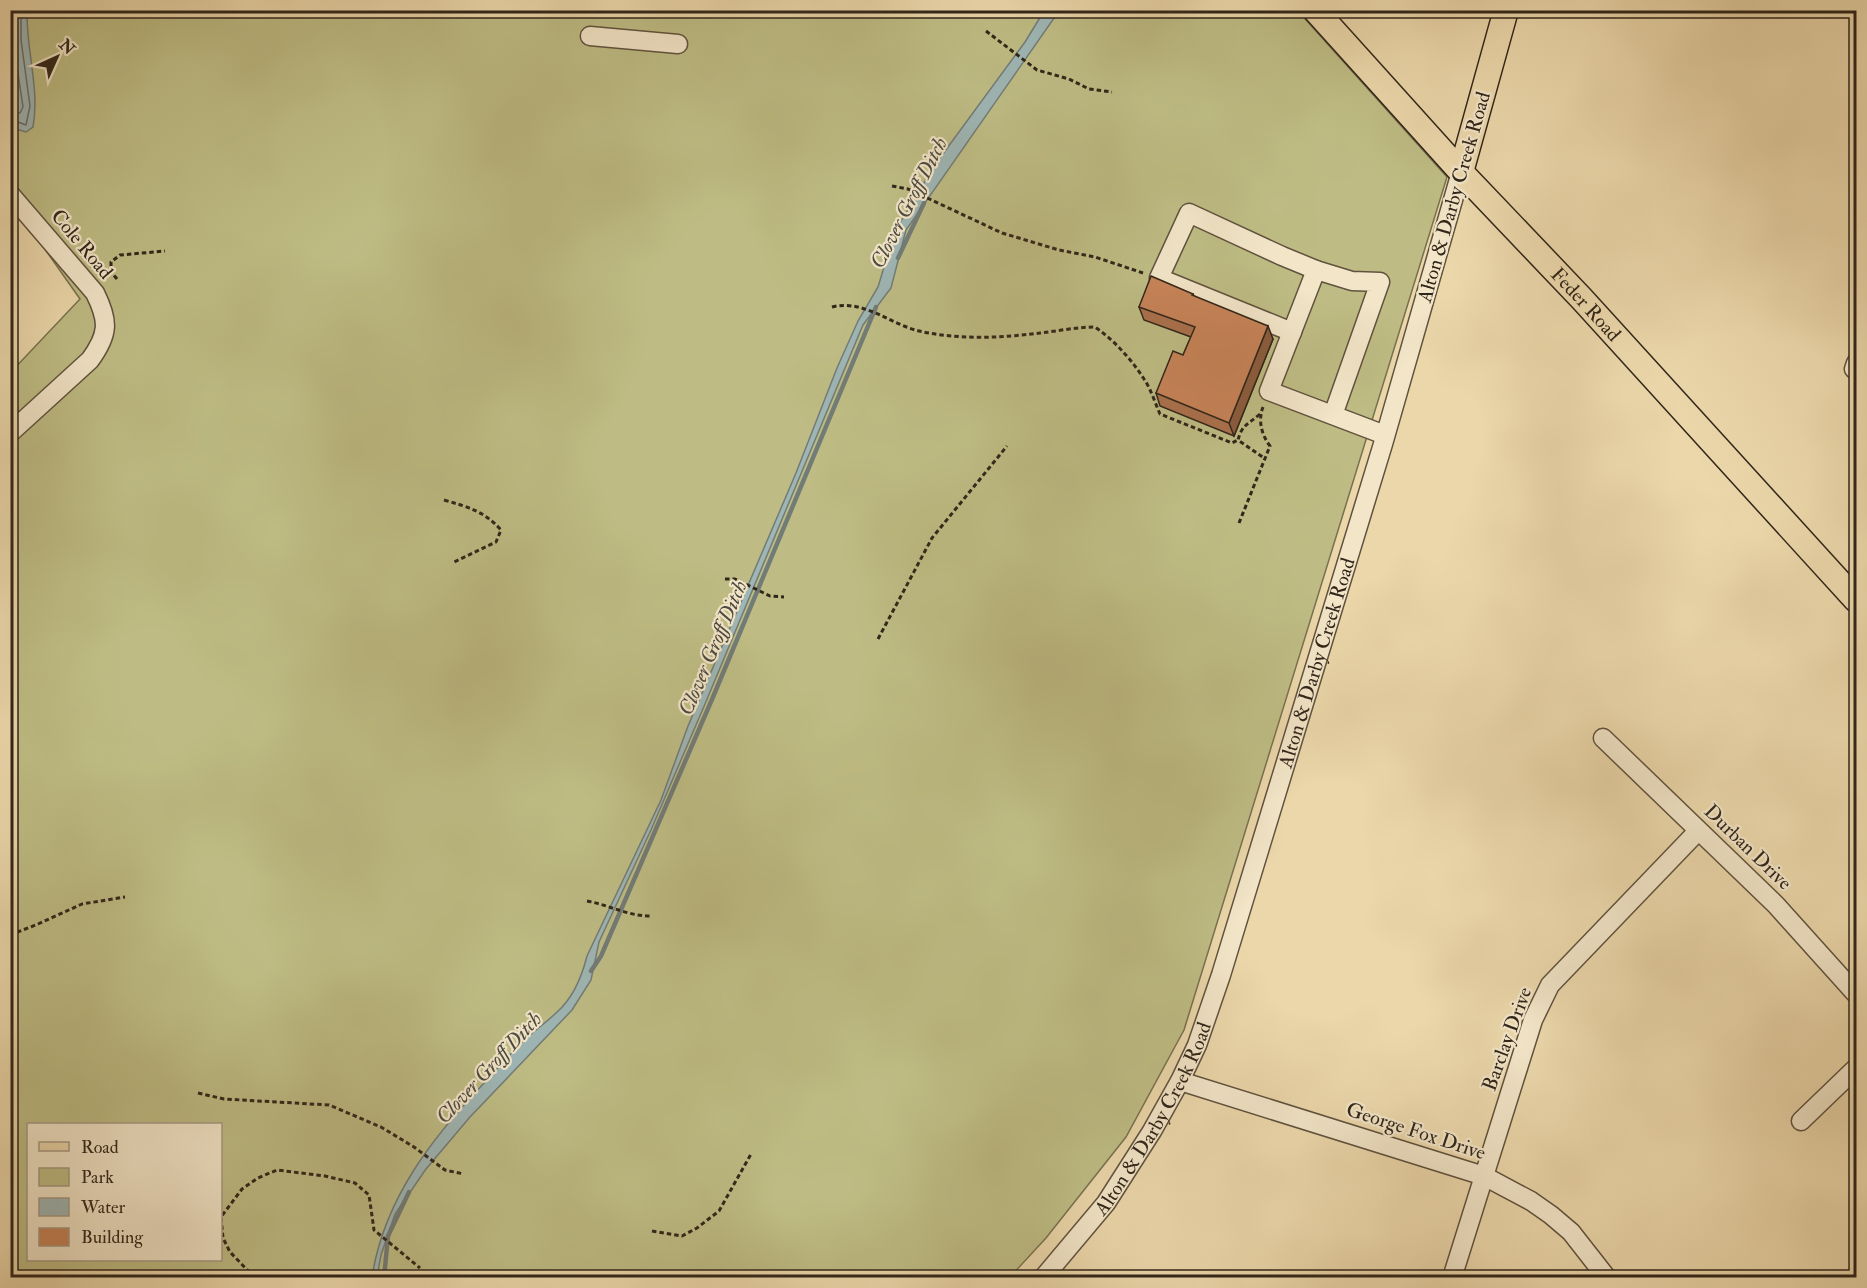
<svg xmlns="http://www.w3.org/2000/svg" width="1867" height="1288" viewBox="0 0 1867 1288" font-family="'IM FELL Double Pica',serif">
<style>
.green{fill:#bebc84;stroke:#78714f;stroke-width:1.5;fill-rule:evenodd}
.water{fill:#9eb6b5;stroke:#727c77;stroke-width:1.5}
.lines{fill:none;stroke-linecap:round;stroke-linejoin:round}
.shore{stroke:#686e68;stroke-width:1.5}
.stream{stroke:#727c77;stroke-width:4.5}
.minor-casing{stroke:#60523e;stroke-width:21}
.major-casing{stroke:#31261a;stroke-width:27}
.path{stroke:#31261a;stroke-width:3;stroke-dasharray:4.5 3;stroke-linecap:butt}
.minor{stroke:#f2e5c8;stroke-width:18}
.major{stroke:#ebd7aa;stroke-width:24}
.wall{fill:#ab714c;stroke:#31261a;stroke-width:1.5}
.shaded-wall{fill:#8b5c3e;stroke:#31261a;stroke-width:1.5}
.building{fill:#c78358;stroke:#31261a;stroke-width:1.5}
.labels{text-anchor:middle;dominant-baseline:central;stroke-width:4.5;stroke-linejoin:round;paint-order:stroke}
.street-label{font-size:20px;fill:#31261a;stroke:#f2e5c8}
.water-label{font-size:21px;font-style:italic;fill:#4c4a41;stroke:#f2e5c8}
</style>
<rect width="100%" height="100%" fill="#ebd7aa"/>
<filter id="stains"><feTurbulence type="fractalNoise" baseFrequency=".00333" numOctaves="4"/><feColorMatrix values="0 0 0 0 .2 0 0 0 0 .09 0 0 0 0 .02 0 0 0 .5 -.17"/></filter>
<radialGradient id="worn" r=".72"><stop offset=".6" stop-color="#630" stop-opacity="0"/><stop offset="1" stop-color="#630" stop-opacity=".3"/></radialGradient>
<path class="green" d="M 11,11 L 1298,11 L 1447,177 L 1184,1030 L 1126,1137 L 1046,1238 L 1010,1277 L 11,1277 L 10,373 L 80,299 L 11,201 ZM 28,1124 L 220,1124 L 220,1260 L 28,1260 Z"/>
<path class="water" d="M 10,11 L 27,11 C 26,50 40,89 33,127 L 26,132 L 16,129 L 11,123 Z
M 1044,11 L 1059,11 L 906,230 L 891,288 L 863,325 L 705,704 L 651,830 L 599,942 L 591,980 L 572,1010 L 470,1117 L 426,1169 L 395,1214 L 381,1255 L 377,1277 L 372,1277 C 384,1199 432,1138 485,1082 C 498,1068 511,1052 526,1039 C 536,1029 547,1022 557,1012 C 573,998 582,976 587,956 L 661,800 L 688,726 L 796,473 L 837,368 L 858,321 L 878,287 L 895,231 L 934,166 L 1025,42 Z"/>
<g class="lines">
<path class="shore" d="M 10,112 L 20,113 L 23,107 L 13,41 L 13,10
M 10,119 L 26,125 L 30,106 L 21,40 L 21,10"/>
<path class="stream" d="M 898,258 L 924,203
M 591,971 L 601,956 L 713,697 L 876,307
M 384,1278 L 388,1236 L 409,1192"/>
<defs>
<g id="minor">
<path d="M 590,36 L 678,44"/>
<path d="M 10,194 L 95,293 C 109,321 109,334 90,360 L 10,433"/>
<path d="M 1292,332 L 1159,278 L 1189,213 L 1282,256 L 1316,270"/>
<path d="M 1854,369 L 1856,363"/>
<path d="M 1333,415 L 1380,282 L 1352,281 L 1316,270 L 1269,391 L 1385,435"/>
<path d="M 1603,738 L 1776,905 L 1856,994"/>
<path d="M 1180,1081 L 1484,1176 L 1531,1201 L 1551,1215 L 1571,1232 L 1607,1278"/>
<path d="M 1801,1121 L 1856,1068"/>
<path id="s1" d="M 1043,1278 L 1106,1203 L 1152,1131 L 1180,1081 L 1197,1045 L 1221,975 L 1383,444 L 1461,172"/>
<path d="M 1452,1278 L 1533,1020 L 1550,985 L 1698,831"/>
</g>
<g id="major">
<path id="s2" d="M 1315,10 L 1461,172 L 1582,299 L 1856,600"/>
<path d="M 1461,172 L 1506,10"/>
</g>
</defs>
<use href="#minor" class="minor-casing"/>
<use href="#major" class="major-casing"/>
<path class="path" d="M 986,31 L 1037,70 L 1069,79 L 1089,89 L 1112,92
M 892,186 L 908,189 L 1002,233 L 1059,250 L 1095,257 L 1143,273
M 117,279 L 111,272 L 111,262 L 120,255 L 165,251
M 832,307 C 863,299 890,324 919,331 C 958,340 1001,338 1040,333 C 1058,331 1077,327 1095,327 C 1115,341 1131,359 1144,379 C 1151,389 1155,403 1160,414 L 1232,443 L 1238,440
M 1260,414 C 1249,424 1242,424 1238,440 L 1264,458
M 444,500 C 468,507 484,511 501,530 L 496,542 L 454,562
M 1239,523 L 1270,446 C 1261,434 1258,420 1263,407
M 725,579 L 735,579 L 770,596 L 784,597
M 878,639 L 932,538 L 1007,446
M 587,901 C 609,905 628,916 650,916
M 10,935 L 38,924 L 82,904 L 125,897
M 198,1093 L 224,1099 L 329,1105 L 381,1127 L 414,1147 L 445,1170 L 464,1174
M 652,1231 L 682,1236 L 697,1228 L 719,1211 L 751,1154
M 180,1273 L 186,1278
M 255,1278 L 230,1252 L 223,1238 L 221,1217 L 242,1189 L 258,1178 L 277,1170 L 325,1176 L 355,1183 L 369,1195 L 374,1230 L 420,1268"/>
<use href="#minor" class="minor"/>
<use href="#major" class="major"/>
</g>
<path class="wall" d="M 1193,294 L 1194,296 L 1273,339 L 1234,436 L 1160,406 L 1156,393 L 1183,355 L 1191,337 L 1144,320 L 1139,307 Z"/>
<path class="shaded-wall" d="M 1268,326 L 1273,339 L 1234,436 L 1229,423 Z"/>
<path class="building" d="M 1151,276 L 1193,294 L 1192,295 L 1268,326 L 1229,423 L 1156,393 L 1173,351 L 1183,355 L 1195,327 L 1139,307 Z"/>
<g class="labels">
<g class="street-label">
<text transform="translate(1454 197) rotate(-74)">Alton &amp; Darby Creek Road</text>
<text transform="translate(82 244) rotate(50)">Cole Road</text>
<text stroke="none"><textPath href="#s2" startOffset="400">Feder Road</textPath></text>
<text stroke="none"><textPath href="#s1" startOffset="681">Alton &amp; Darby Creek Road</textPath></text>
<text transform="translate(1748 847) rotate(44)">Durban Drive</text>
<text transform="translate(1507 1039) rotate(-70)">Barclay Drive</text>
<text stroke="none"><textPath href="#s1" startOffset="195">Alton &amp; Darby Creek Road</textPath></text>
<text transform="translate(1416 1131) rotate(18)">George Fox Drive</text>
</g>
<g class="water-label">
<text transform="translate(909 203) rotate(-63)">Clover Groff Ditch</text>
<text transform="translate(713 648) rotate(-67)">Clover Groff Ditch</text>
<text transform="translate(489 1068) rotate(-47)">Clover Groff Ditch</text>
</g>
</g>
<rect width="1867" height="1288" fill="none" stroke="#ebd7aa" stroke-width="36"/>
<rect x="12" y="12" width="1843" height="1264" fill="none" stroke="#31261a" stroke-width="3"/>
<rect x="18" y="18" width="1831" height="1252" fill="none" stroke="#31261a" stroke-width="1.5"/>
<rect x="27" y="1123" width="195" height="138" fill="#f2e5c8" stroke="#a59982" stroke-width="1.5"/>
<rect x="39" y="1142" width="30" height="9" fill="#ebd7aa" stroke="#a59982" stroke-width="1.5"/>
<text x="81" y="1153" font-size="18" fill="#31261a">Road</text>
<rect x="39" y="1168" width="30" height="18" fill="#bebc84" stroke="#a59982" stroke-width="1.5"/>
<text x="81" y="1183" font-size="18" fill="#31261a">Park</text>
<rect x="39" y="1198" width="30" height="18" fill="#9eb6b5" stroke="#a59982" stroke-width="1.5"/>
<text x="81" y="1213" font-size="18" fill="#31261a">Water</text>
<rect x="39" y="1228" width="30" height="18" fill="#c78358" stroke="#a59982" stroke-width="1.5"/>
<text x="81" y="1243" font-size="18" fill="#31261a">Building</text>
<g transform="translate(57 57) rotate(45)" stroke="#f2e5c8" stroke-width="4.5" paint-order="stroke">
<path d="M0-4.5L10 22L0 15L-10 22Z" fill="#31261a"/>
<text y="-9" font-size="16" font-weight="bold" text-anchor="middle" fill="#31261a">N</text>
</g>
<rect width="100%" height="100%" filter="url(#stains)"/>
<rect width="100%" height="100%" fill="url(#worn)"/>
</svg>
